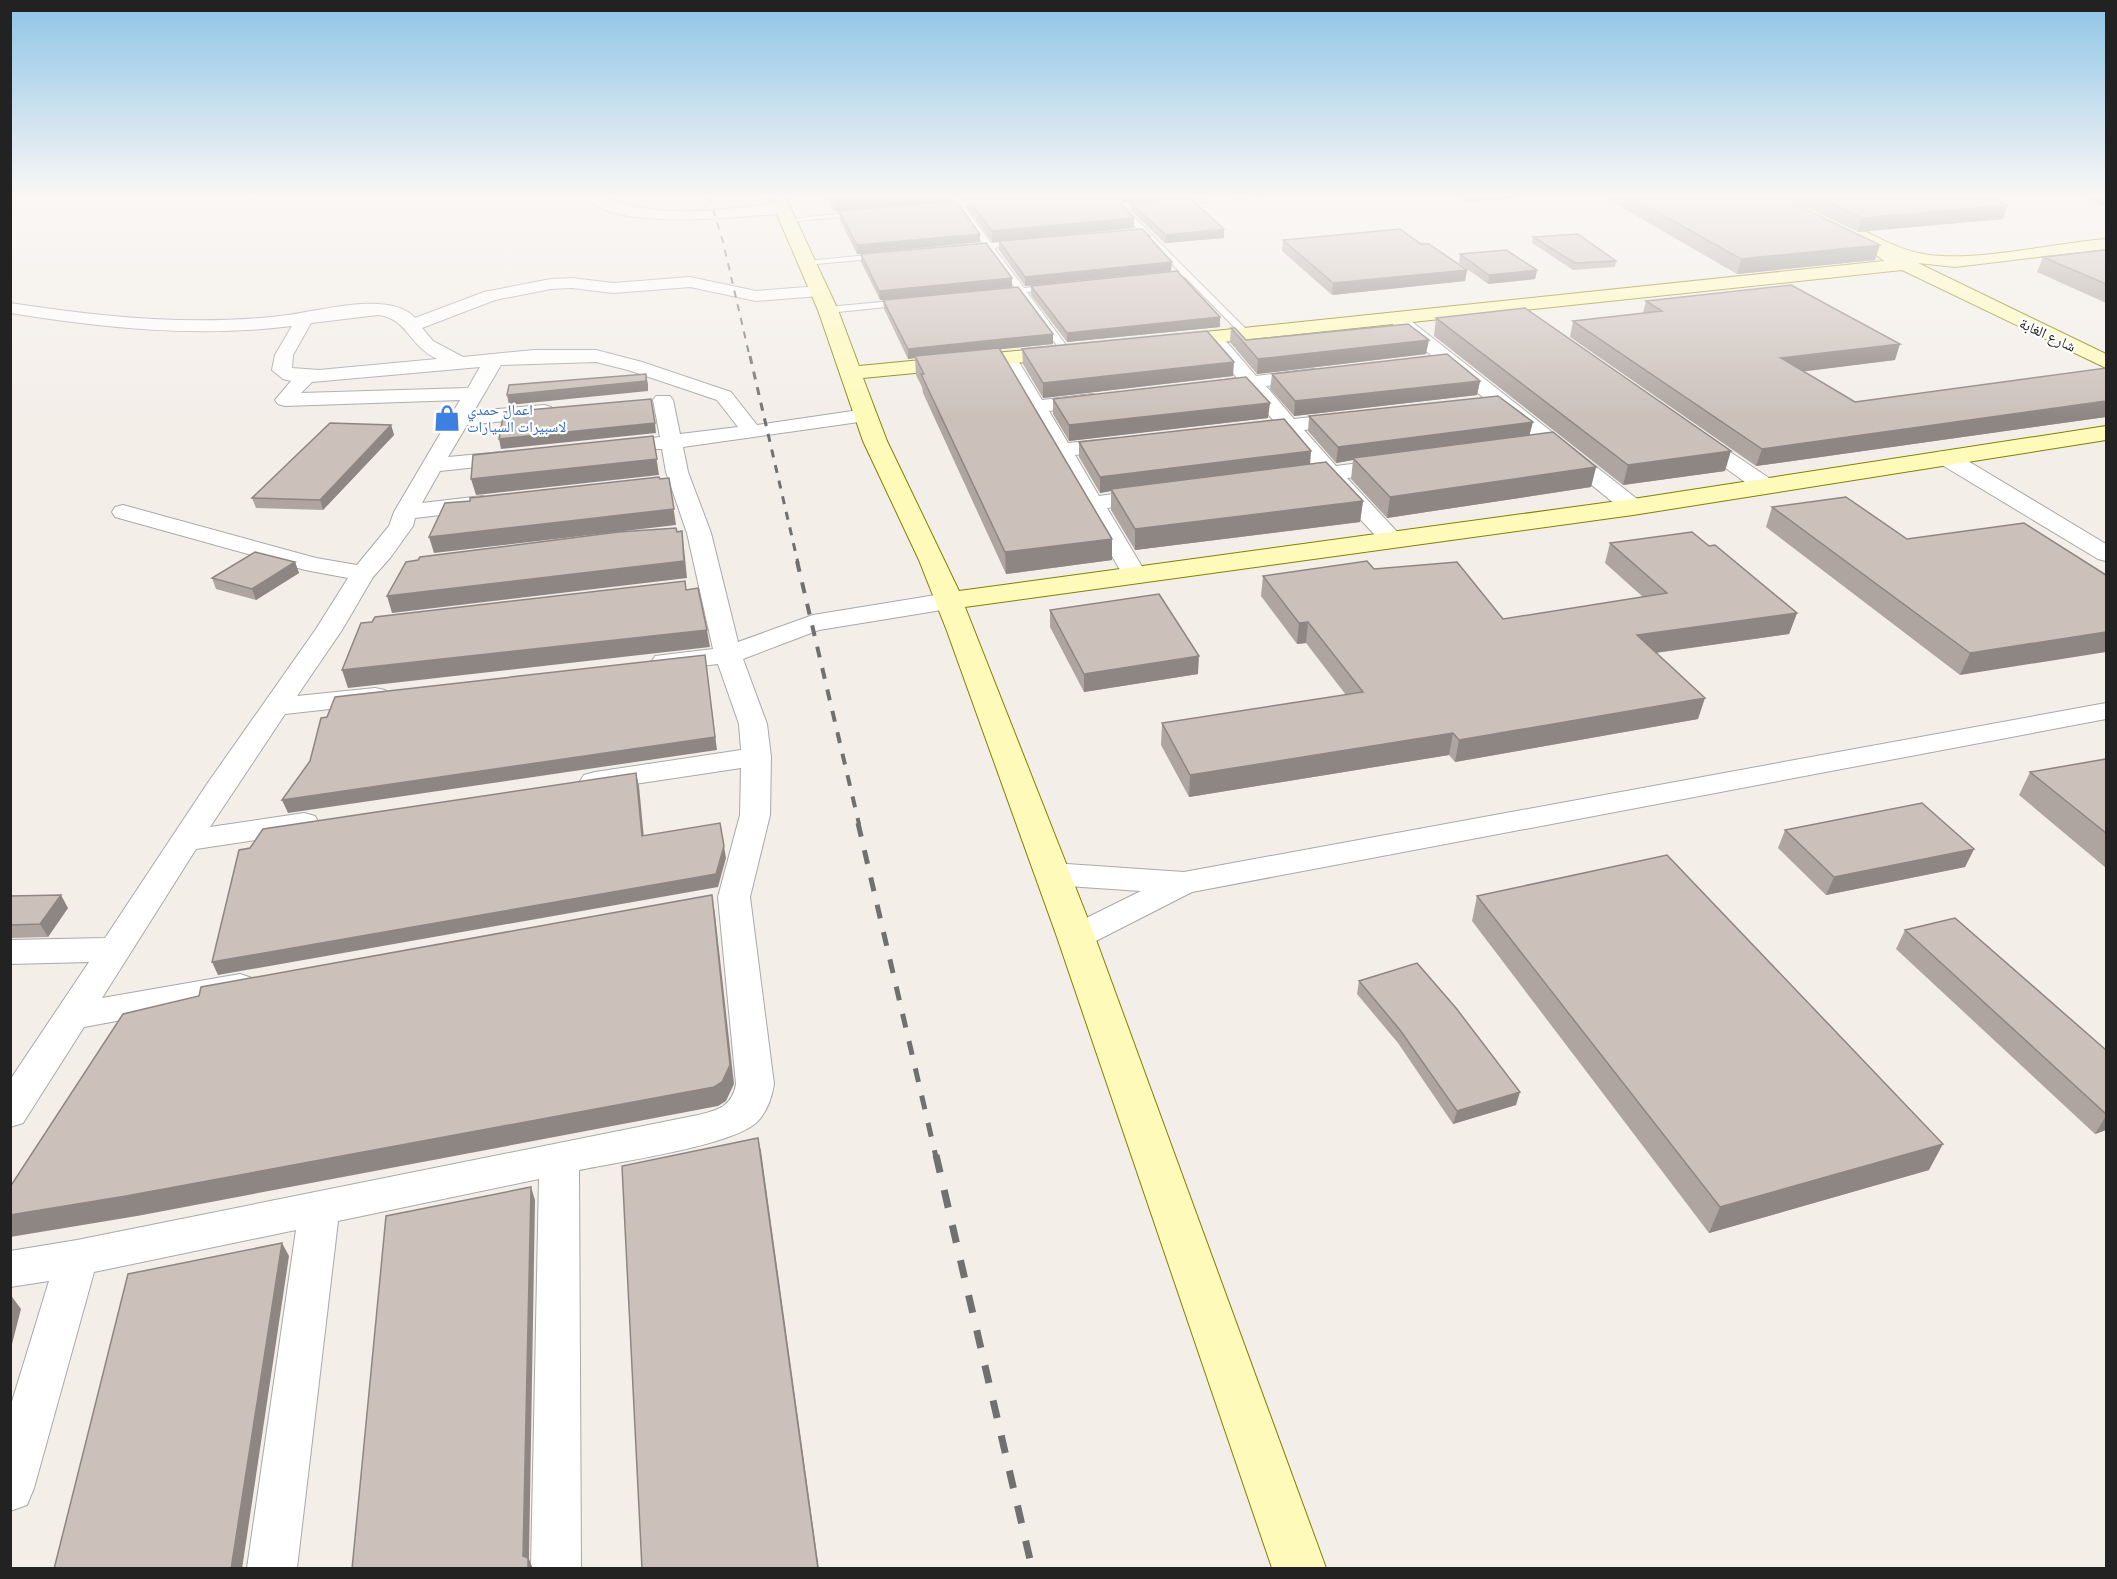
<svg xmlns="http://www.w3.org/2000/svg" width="2117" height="1579" viewBox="0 0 2117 1579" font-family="'Golos Text','Noto Naskh Arabic',sans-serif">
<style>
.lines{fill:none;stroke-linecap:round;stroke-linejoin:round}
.lane-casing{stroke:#a9a9a9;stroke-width:2}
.street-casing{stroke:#a9a9a9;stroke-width:2}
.secondary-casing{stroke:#818100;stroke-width:2}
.lane{fill:#fff;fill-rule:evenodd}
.street{fill:#fff;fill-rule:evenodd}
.secondary{fill:#fefbba;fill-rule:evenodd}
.rail-far4{stroke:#707070;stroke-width:2;stroke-dasharray:7 7;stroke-linecap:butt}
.rail-far3{stroke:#707070;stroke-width:3;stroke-dasharray:8 8;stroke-linecap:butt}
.rail-far2{stroke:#707070;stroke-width:4;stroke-dasharray:11 11;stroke-linecap:butt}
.rail-far1{stroke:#707070;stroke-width:5;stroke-dasharray:14 14;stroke-linecap:butt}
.rail{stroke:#707070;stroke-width:7;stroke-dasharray:18 18;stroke-linecap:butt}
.wall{fill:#afa5a0}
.shaded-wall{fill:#8e8682}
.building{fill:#cbc0ba;stroke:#8e8682;stroke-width:1.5}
.labels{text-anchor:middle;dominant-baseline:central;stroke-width:4.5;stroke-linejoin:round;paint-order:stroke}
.far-street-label{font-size:15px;fill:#222;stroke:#fff}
.far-shop-label{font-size:15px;fill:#366cbe;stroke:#fff;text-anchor:start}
</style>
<rect width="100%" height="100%" fill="#f3eee8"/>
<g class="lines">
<defs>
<path id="lane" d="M 954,196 L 961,202 L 991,200 L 988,204 L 964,206 L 991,243 L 1023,241 L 1024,243 L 994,248 L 1024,288 L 1054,285 L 1054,289 L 1027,292 L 1071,352 L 1069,354 L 1063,354 L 1019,293 L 998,295 L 998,291 L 1016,289 L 987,249 L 966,250 L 966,246 L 983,244 L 957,207 L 938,208 L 934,206 L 953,202 L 950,198 Z
M 1105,196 L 1113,196 L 1248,331 L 1248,335 L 1242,335 L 1185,277 L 1159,279 L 1159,275 L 1180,272 Z
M 1239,196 L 1269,196 L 1175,205 L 1171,203 Z
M 860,211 L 863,215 L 788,222 L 784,220 Z
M 879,254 L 883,256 L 882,258 L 806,265 L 802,263 L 806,261 Z
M 902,300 L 906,303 L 905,305 L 828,313 L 824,310 L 828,307 Z"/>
<path id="street" d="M 585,196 C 609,196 631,208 657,210 C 698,214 741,207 782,203 L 790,208 C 782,217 761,214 750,216 C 714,219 607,228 585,196 Z
M 690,277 L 756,291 L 819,286 L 828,291 L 819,296 L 756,301 L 690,287 L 613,293 L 572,288 L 551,289 L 495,300 L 422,328 L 433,341 L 463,357 L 534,350 L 596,350 L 642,362 L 731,392 L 757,425 L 866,409 L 873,411 L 876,415 L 873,419 L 866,421 L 683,447 L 688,472 L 711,533 L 738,642 L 813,615 L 948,593 L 957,596 L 961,601 L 957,606 L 948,609 L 819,630 L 743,659 L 767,724 L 771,757 L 770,815 L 750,897 L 774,1084 C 772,1097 767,1112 757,1122 C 732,1146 617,1162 579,1170 L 581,1568 L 531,1568 L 539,1179 L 338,1221 L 297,1568 L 247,1568 L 296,1230 L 94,1272 L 34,1488 L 27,1505 L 10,1511 L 10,1408 L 49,1281 L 10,1287 L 10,1251 L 77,1240 L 698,1115 C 718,1110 732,1107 736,1084 L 718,897 L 740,815 L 741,768 L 595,790 L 584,787 L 580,781 L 584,775 L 595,772 L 741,750 L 739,724 L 718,664 L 664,670 L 655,668 L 651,662 L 655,656 L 713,649 L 687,533 L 666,472 L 662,449 L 643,449 L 640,444 L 643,439 L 660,437 L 653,400 L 656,396 L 670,396 L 673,400 L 680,434 L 738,427 L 717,400 L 628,370 L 596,362 L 501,365 L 474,411 L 544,405 L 551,407 L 554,411 L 551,415 L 544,417 L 467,425 L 448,457 L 514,451 L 522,452 L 525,457 L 522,462 L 514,463 L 440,471 L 422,503 L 482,496 L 490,498 L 493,503 L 490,508 L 482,510 L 415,518 L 413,526 L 390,558 L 373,577 L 342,630 L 297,696 L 375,688 L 385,690 L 389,696 L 385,702 L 375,704 L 285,714 L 210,827 L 304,813 L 315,816 L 319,823 L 315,830 L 304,833 L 196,849 L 102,998 L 240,974 L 252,978 L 258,987 L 252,996 L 84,1027 L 23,1123 L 10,1127 L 10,1080 L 89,962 L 10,964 L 10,940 L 105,938 L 207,784 L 316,629 L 348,578 L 305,570 L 115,517 L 112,512 L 115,507 L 123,505 L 316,558 L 357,565 L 389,526 L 394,512 L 460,400 L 285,406 L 278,404 L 275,400 L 291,381 L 283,379 L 272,370 L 275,355 L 292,326 C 197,338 104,328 10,313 L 10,303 C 102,317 195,327 288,315 C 319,311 391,290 415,318 L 484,292 L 551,279 L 572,278 L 613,283 ZM 378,315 C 407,318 408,345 437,359 L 319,370 L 292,368 L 293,355 L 311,323 ZM 480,367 L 468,388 L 301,393 L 312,382 Z
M 1396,313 L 1402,314 L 1641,502 L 1644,507 L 1641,512 L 1625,512 L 1390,322 L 1387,318 Z
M 1212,331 L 1219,333 L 1256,376 L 1313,369 L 1320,371 L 1323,375 L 1320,379 L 1266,386 L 1294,419 L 1348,413 L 1355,415 L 1358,419 L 1355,423 L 1304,430 L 1336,466 L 1391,459 L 1399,461 L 1402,466 L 1399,471 L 1347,478 L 1401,536 L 1405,541 L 1401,546 L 1385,546 L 1325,481 L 1296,485 L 1288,483 L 1285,478 L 1288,473 L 1315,469 L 1284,432 L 1250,436 L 1243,434 L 1240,430 L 1243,426 L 1274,421 L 1246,389 L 1211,393 L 1204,391 L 1201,387 L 1204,383 L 1237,378 L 1203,337 Z
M 1007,352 L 1014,354 L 1042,400 L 1092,394 L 1099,396 L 1102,400 L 1099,404 L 1049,411 L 1068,443 L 1118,438 L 1126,439 L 1129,444 L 1126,449 L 1075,455 L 1099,496 L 1150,489 L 1158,491 L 1161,496 L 1158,501 L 1107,508 L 1147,575 L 1144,580 L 1135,582 L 1126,580 L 1123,575 L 997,358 Z
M 1695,431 L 1702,433 L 1772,480 L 1775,485 L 1772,490 L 1756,490 L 1688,441 L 1684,437 L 1688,433 Z
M 1945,451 L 1953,452 L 2106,544 L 2106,561 L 2098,559 L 1937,462 L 1934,457 L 1937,452 Z
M 2106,703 L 2106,719 L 1192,892 L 1088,945 L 1076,949 L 1064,945 L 1059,937 L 1064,929 L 1141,891 L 1052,885 L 1041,881 L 1036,874 L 1041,867 L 1052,863 L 1184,872 Z"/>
<path id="secondary" d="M 769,196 L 785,196 L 838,310 L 859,366 L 1068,346 L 1075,348 L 1078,352 L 1075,356 L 1068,358 L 863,378 L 887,441 L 959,591 L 1633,499 L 2106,426 L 2106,440 L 1633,515 L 965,607 L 1095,937 L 1326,1568 L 1272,1568 L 1057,937 L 947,631 L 919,560 L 863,441 L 818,310 Z
M 1770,196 C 1823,196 1870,244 1923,254 C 1974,263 2053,243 2106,239 L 2106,249 L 1955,267 L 1918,263 L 2106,354 L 2106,368 L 1902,270 L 1167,348 L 1160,346 L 1157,342 L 1160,338 L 1167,336 L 1884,261 L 1875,254 L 1877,251 L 1772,199 Z"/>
</defs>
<use href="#lane" class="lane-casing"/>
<use href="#street" class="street-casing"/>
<use href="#secondary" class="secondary-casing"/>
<use href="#lane" class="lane"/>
<use href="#street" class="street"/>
<use href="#secondary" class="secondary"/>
<path class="rail-far4" d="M 709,196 L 723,242 L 750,358"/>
<path class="rail-far3" d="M 750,356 L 798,563"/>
<path class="rail-far2" d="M 797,561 L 859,824"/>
<path class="rail-far1" d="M 858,823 L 936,1157"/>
<path class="rail" d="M 936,1155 L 1032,1568"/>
</g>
<path class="wall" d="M 826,196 L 950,196 L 949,196 L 950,201 L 836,211 L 832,210 Z
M 956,196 L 1112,196 L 1134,228 L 992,242 L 968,209 L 968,199 L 962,200 Z
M 1116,196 L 1211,196 L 1123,203 Z
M 1458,196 L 1518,196 L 1518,198 L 1467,202 Z
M 1602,196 L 1778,196 L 1875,260 L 1737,274 Z
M 1782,196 L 1985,196 L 2003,219 L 1858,232 Z
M 2079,196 L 2106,196 L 2106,207 Z
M 1131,203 L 1224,229 L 1224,238 L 1165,243 L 1131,211 Z
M 839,211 L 980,242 L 857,254 L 840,220 Z
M 1150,236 L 1150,239 L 1171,271 L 1025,286 L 999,250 L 999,241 Z
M 1533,237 L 1616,261 L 1615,267 L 1573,270 L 1532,243 Z
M 1283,240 L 1421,244 L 1467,270 L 1465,281 L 1332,295 L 1282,251 Z
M 2106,250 L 2106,303 L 2037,272 L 2043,257 Z
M 861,254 L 1012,287 L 880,300 L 861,262 Z
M 1460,254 L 1537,270 L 1535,279 L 1488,284 L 1459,263 Z
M 1031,286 L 1220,317 L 1220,327 L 1067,342 L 1031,295 Z
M 883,300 L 1053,334 L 1053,344 L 1000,349 L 1112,539 L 1112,560 L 1006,574 L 923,393 L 922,387 L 916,375 L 915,358 L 908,359 L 884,309 Z
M 1646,301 L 1895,360 L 1803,371 L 1855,402 L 2106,368 L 2106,417 L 1756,466 L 1570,337 L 1573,321 L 1643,313 Z
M 1436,318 L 1725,471 L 1623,485 L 1434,336 Z
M 1231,328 L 1246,340 L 1426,354 L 1257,374 L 1230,342 Z
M 1022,349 L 1233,376 L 1043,398 L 1023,364 Z
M 1272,374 L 1480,381 L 1477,395 L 1294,416 L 1270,389 Z
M 1053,399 L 1268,418 L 1069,441 L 1053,414 Z
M 1309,416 L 1530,435 L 1596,467 L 1591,487 L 1387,518 L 1351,479 L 1353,460 L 1336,463 L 1308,431 Z
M 391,425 L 394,435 L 323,510 L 256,508 L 252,498 Z
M 1079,442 L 1310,464 L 1363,501 L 1360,522 L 1135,550 L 1111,510 L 1111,491 L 1100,493 L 1079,457 Z
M 1772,507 L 1907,539 L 2106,575 L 1960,675 L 1766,527 Z
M 1610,543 L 1709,546 L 1797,613 L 1789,634 L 1656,653 L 1698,719 L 1455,762 L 1449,755 L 1189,797 L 1161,745 L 1162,723 L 1346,695 L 1306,643 L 1297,644 L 1261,596 L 1263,576 L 1374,569 L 1503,619 L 1643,597 L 1605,563 Z
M 295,562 L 299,573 L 256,600 L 216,589 L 212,578 Z
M 1050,610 L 1198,674 L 1084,692 L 1050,627 Z
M 2106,759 L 2106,868 L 2019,795 L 2030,772 Z
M 1785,830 L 1974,849 L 1965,867 L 1826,895 L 1778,848 Z
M 10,896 L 68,908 L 48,937 L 10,938 Z
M 1477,896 L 1929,1170 L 1709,1233 L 1472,921 Z
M 1905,930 L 2106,1050 L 2106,1130 L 2095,1134 L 1896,949 Z
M 1359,981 L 1516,1105 L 1453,1124 L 1398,1043 L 1357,994 Z"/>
<path class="shaded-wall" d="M 899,196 L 950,196 L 949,196 L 950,201 L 836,211 L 835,201 Z
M 962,196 L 1009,196 L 962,200 Z
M 1123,196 L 1211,196 L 1123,203 Z
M 1468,196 L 1518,196 L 1518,198 L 1467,202 Z
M 2008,205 L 2003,219 L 1858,232 L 1862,218 Z
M 1134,218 L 1134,228 L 992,242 L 992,231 Z
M 1224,229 L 1224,238 L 1165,243 L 1166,235 Z
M 980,234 L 980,242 L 857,254 L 857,245 Z
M 1880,245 L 1875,260 L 1737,274 L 1741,259 Z
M 1172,262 L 1171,271 L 1025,286 L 1025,277 Z
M 1467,270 L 1465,281 L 1332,295 L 1333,283 Z
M 1537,270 L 1535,279 L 1488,284 L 1489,275 Z
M 1012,278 L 1012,287 L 880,300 L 879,291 Z
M 1220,317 L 1220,327 L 1067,342 L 1067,333 Z
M 1053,334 L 1053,344 L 916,358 L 915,356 L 915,358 L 908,359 L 908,349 Z
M 1429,340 L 1426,354 L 1257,374 L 1258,359 Z
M 1900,344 L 1895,360 L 1776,375 L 1781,358 Z
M 1234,362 L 1233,376 L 1043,398 L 1043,383 Z
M 646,374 L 648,384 L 648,391 L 509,405 L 507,395 Z
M 1480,381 L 1477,395 L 1294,416 L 1295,401 Z
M 2106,401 L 2106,417 L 1756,466 L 1762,449 Z
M 1270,403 L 1268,418 L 1069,441 L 1069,425 Z
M 1533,422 L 1529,437 L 1353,458 L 1353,460 L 1336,463 L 1338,447 Z
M 655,423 L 656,433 L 501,449 L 499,439 Z
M 391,425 L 394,435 L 323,510 L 320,500 Z
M 653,436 L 659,475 L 476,495 L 471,479 Z
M 1311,451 L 1310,466 L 1111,489 L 1111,491 L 1100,493 L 1100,477 Z
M 1731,451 L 1725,471 L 1623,485 L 1628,465 Z
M 1596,467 L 1591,487 L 1387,518 L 1390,497 Z
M 669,478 L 676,525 L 434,553 L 429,537 Z
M 1363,501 L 1360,522 L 1135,550 L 1135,529 Z
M 682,531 L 684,548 L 687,578 L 392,613 L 387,596 Z
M 1112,539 L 1112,560 L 1006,574 L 1005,552 Z
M 295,562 L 299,573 L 256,600 L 252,589 Z
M 1797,613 L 1789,634 L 1631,656 L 1637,635 Z
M 1308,622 L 1306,643 L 1297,644 L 1299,623 Z
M 707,630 L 710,647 L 348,688 L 342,670 Z
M 2106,632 L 2106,652 L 1960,675 L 1970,653 Z
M 705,655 L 717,750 L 288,813 L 282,800 Z
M 1199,656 L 1198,674 L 1084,692 L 1084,674 Z
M 1705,698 L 1698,719 L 1455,762 L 1459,740 Z
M 1453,733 L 1449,755 L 1189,797 L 1190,775 Z
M 636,773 L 639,786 L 645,849 L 642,836 Z
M 720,823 L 726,858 L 718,887 L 218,975 L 212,962 Z
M 1974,849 L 1965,867 L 1826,895 L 1834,877 Z
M 61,895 L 68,908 L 48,937 L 40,924 Z
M 712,895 L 715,914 L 734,1084 L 726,1101 L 718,1106 L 137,1216 L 10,1237 L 10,1215 Z
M 1520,1092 L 1516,1105 L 1453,1124 L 1457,1111 Z
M 2106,1116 L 2106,1130 L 2095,1134 Z
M 758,1138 L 761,1151 L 819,1569 L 818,1569 Z
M 1943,1144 L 1929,1170 L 1709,1233 L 1720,1207 Z
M 531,1187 L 535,1200 L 529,1559 L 533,1569 L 528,1569 L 523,1556 Z
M 282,1243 L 289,1256 L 242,1569 L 231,1569 Z
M 10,1294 L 21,1309 L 10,1352 Z"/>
<path class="building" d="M 829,196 L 899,196 L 835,201 L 831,200 Z
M 995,196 L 1112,196 L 1134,218 L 992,231 L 968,199 Z
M 1629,196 L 1778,196 L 1880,245 L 1741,259 Z
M 1814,196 L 1985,196 L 2008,205 L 1862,218 Z
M 1190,198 L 1224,229 L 1166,235 L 1131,203 Z
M 956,201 L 980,234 L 857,245 L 839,211 Z
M 1142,229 L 1150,236 L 1148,236 L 1172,262 L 1025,277 L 999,241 Z
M 1400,229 L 1421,244 L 1429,244 L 1467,270 L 1333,283 L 1283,240 Z
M 1578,234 L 1616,261 L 1575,263 L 1533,237 Z
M 986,243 L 1012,278 L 879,291 L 861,254 Z
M 1506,250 L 1537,270 L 1489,275 L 1460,254 Z
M 2106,250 L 2106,284 L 2043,257 Z
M 1177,271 L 1220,317 L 1067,333 L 1031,286 Z
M 1791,285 L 1900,344 L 1781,358 L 1855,402 L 2106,368 L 2106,401 L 1762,449 L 1573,321 L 1662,311 L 1646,301 Z
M 1018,287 L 1053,334 L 908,349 L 883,300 Z
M 1525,308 L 1731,451 L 1628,465 L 1436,318 Z
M 1408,324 L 1429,340 L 1258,359 L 1231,328 L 1235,328 L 1246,340 Z
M 1207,331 L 1234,362 L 1043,383 L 1022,349 Z
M 999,348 L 1112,539 L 1005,552 L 921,374 L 924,374 L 915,356 Z
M 1447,354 L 1480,381 L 1295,401 L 1272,374 Z
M 646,374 L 646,381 L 507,395 L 509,385 Z
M 1246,377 L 1270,403 L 1069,425 L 1053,399 Z
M 1498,396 L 1533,422 L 1338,447 L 1309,416 Z
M 651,399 L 655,423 L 499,439 L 504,412 Z
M 1284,419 L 1311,451 L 1100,477 L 1079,442 Z
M 330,423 L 391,425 L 320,500 L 252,498 Z
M 1553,432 L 1596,467 L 1390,497 L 1353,458 Z
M 653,436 L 657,459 L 471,479 L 473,455 Z
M 1326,462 L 1363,501 L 1135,529 L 1111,489 Z
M 659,477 L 660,479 L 669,478 L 674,509 L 429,537 L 445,503 L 470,501 L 470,498 Z
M 1846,497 L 1907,539 L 2024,523 L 2106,575 L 2106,632 L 1970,653 L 1772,507 Z
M 676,528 L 677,532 L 682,531 L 684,561 L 387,596 L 406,562 L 418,560 L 420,557 L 618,532 Z
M 1692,532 L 1709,546 L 1715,545 L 1797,613 L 1637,635 L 1705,698 L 1459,740 L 1453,733 L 1190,775 L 1162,723 L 1363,692 L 1308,622 L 1299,623 L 1263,576 L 1367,561 L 1374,569 L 1457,562 L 1503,619 L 1667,593 L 1610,543 Z
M 255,552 L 295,562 L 252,589 L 212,578 Z
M 685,581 L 686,590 L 698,588 L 707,630 L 342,670 L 361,623 L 372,622 L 375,617 Z
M 1159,594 L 1199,656 L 1084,674 L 1050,610 Z
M 705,655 L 715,737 L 282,800 L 310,761 L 321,718 L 327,717 L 335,697 Z
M 2106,759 L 2106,833 L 2030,772 Z
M 636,773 L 642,836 L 720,823 L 724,846 L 716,874 L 212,962 L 239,850 L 250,848 L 263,829 Z
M 1922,803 L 1974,849 L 1834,877 L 1785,830 Z
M 1667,855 L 1943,1144 L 1720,1207 L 1477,896 Z
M 61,895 L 40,924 L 10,925 L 10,896 Z
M 712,895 L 730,1065 L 722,1082 L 714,1087 L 126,1196 L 10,1215 L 10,1187 L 123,1014 L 199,996 L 201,987 Z
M 1955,918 L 2106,1050 L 2106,1114 L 1905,930 Z
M 1417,963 L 1456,1008 L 1520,1092 L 1457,1111 L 1400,1030 L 1359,981 Z
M 758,1138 L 818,1569 L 642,1569 L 622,1166 Z
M 531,1187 L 523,1556 L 528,1558 L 528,1569 L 352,1569 L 386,1216 Z
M 282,1243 L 231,1569 L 54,1569 L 128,1274 Z"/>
<linearGradient id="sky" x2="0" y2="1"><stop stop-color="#8dc4e6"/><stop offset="0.47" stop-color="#faf7f5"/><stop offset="1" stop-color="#faf7f5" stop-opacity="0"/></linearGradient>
<rect width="2117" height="417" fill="url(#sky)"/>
<defs>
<symbol id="shop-bare" viewBox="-9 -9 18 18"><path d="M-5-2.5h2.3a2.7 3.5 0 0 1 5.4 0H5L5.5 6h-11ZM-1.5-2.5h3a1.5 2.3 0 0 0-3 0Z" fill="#3f7fe0" stroke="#fff" stroke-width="2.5" paint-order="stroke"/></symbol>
</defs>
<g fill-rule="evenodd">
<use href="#shop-bare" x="428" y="399" width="38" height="38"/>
</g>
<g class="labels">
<g class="far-street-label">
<text transform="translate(2048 334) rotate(25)">شارع الغابة</text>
</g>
<g class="far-shop-label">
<text x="467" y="409">اعمال حمدي<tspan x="467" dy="17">لاسبيرات السيارات</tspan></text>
</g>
</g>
<rect width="2117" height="1579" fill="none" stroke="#222222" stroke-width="24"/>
</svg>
